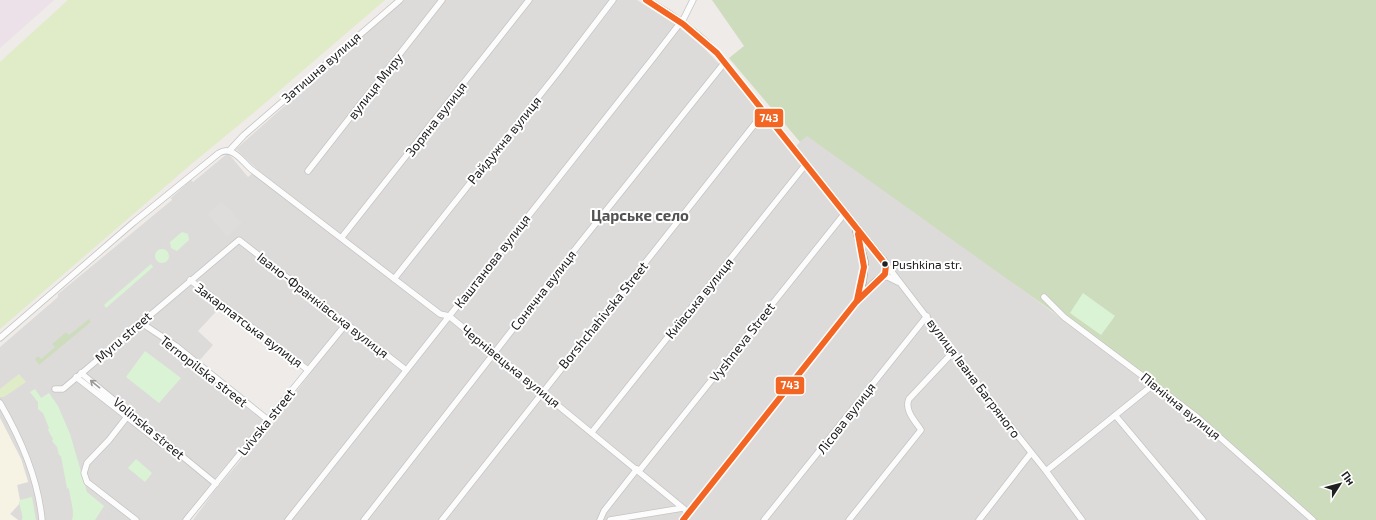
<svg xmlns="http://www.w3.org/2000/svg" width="1376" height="520" viewBox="0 0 1376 520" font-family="'Exo 2',sans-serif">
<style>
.residential{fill:#dddbda}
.industrial{fill:#ece1e9}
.education{fill:#f7f3e4}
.grass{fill:#e0ebc7}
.forest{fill:#cedcbe}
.park{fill:#d9f3d4}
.parking{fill:#dedddc}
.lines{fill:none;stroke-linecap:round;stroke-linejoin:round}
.minor-casing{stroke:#c5c4c3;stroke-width:7}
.major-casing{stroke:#a59584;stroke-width:8}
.minor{stroke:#fcfcfc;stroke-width:5.5}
.major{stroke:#f1eae5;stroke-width:7}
.bus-1-casing{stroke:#fff;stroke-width:9}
.bus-1{stroke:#f26522;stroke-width:6}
.oneway{stroke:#999}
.bus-dot{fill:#202020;stroke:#fff;stroke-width:1.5}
.labels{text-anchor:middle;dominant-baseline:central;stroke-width:4;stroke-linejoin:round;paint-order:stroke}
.bus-label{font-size:12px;fill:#202020;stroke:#fff;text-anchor:start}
.street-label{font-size:13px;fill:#202020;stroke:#fff}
.quarter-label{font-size:15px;font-weight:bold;fill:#535353;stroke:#fff}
.line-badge{stroke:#fff;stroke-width:1.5}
.badge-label{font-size:11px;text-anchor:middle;font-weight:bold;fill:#fff}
</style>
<rect width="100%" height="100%" fill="#eeebe8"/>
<path class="residential" d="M 404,0 L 637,0 L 675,24 L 700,44 L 727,72 L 792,150 L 807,135 L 981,259 L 1199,421 L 1308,520 L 193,520 L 216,489 L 271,425 L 312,371 L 224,303 L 198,331 L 213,345 L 199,361 L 266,418 L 217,476 L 185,520 L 18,520 L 10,514 L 19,504 L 17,484 L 28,482 L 21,459 L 0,418 L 0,347 L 58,297 L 58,294 L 172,200 L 171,198 L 191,180 L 193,182 L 228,153 L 248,177 L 257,169 L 236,149 Z"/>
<path class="industrial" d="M 0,0 L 54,0 L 0,48 Z"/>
<path class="education" d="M 0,418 L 21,459 L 28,482 L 17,485 L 20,500 L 19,504 L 10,514 L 18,520 L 0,520 Z"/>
<path class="grass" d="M 68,0 L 385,0 L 258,109 L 189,166 L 0,329 L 0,62 Z
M 19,374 L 26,382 L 4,397 L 0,397 L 0,389 Z"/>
<path class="forest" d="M 712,0 L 1376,0 L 1376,520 L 1313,520 L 1154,384 L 807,136 L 800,142 L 729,58 L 744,46 Z
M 89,319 L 91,322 L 39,365 L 35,359 L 38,356 L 41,359 L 55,347 L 52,344 L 66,332 L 69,335 Z"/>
<path class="park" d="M 182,232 L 188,234 L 189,240 L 177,251 L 171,248 L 170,242 Z
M155 256a7 7 0 1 1 14 0a7 7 0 1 1-14 0Z
M 151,264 L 153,267 L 106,308 L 104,305 Z
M 1083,293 L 1115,316 L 1101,335 L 1070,313 Z
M 145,351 L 181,378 L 159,403 L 126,377 Z
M 35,389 L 41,398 L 49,393 L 58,406 L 70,434 L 87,492 L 104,506 L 95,520 L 72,520 C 75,511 70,499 69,489 L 67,488 L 61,456 L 59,455 L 57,447 L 52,441 L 53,439 L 48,430 L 49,428 L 43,413 L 38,409 L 38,402 L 30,392 Z
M 136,459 L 152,473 L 145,482 L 128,468 Z
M 32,497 L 36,520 L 22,520 C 24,513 18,507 20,500 Z"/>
<path class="parking" d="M 222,201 L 242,223 L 227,237 L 207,214 Z"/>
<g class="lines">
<defs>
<path id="minor" d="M 230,150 L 244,135 L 400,0
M 308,171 L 442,0
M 342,237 L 529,0
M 885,263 L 1003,417 L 1046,471 L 1082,520
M 882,277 L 888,277 L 898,282
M 394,279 L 559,71 L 613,0
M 190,280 L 308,370
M 1044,297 L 1064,317 L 1197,417 L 1313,520
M 140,322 L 176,346 L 268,420
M 0,338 L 134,222 L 219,153 C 232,145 242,161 251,169 L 440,314 L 449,316 L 689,513
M 81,373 L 216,484
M 76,377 L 163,445 L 169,445
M 55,389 L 63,389 L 239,240 L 406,370
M 0,403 C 21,439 38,478 42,520
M 130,413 L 109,440 L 87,463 L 84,473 L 87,482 L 136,520
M 1115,415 L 1203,520
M 592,432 L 806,164
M 639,471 L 845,213
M 1046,471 L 1154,384
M 186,520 L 346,324
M 288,520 L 654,57 L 684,18 L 693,0
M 364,520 L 580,243 L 725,62
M 442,520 L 765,111
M 600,520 L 604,511 L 637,469
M 610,520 L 683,508
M 764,520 L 927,316
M 849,520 L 921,430 C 915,421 904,410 909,399 L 954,351
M 979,520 L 1031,453"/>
<path id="major" d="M 646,0 C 673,15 695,31 717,53 L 882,259
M 856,230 L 865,263
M 858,298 L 863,281 L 864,268
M 683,520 L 856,302 L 873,284 L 885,274 L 886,265 L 884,261"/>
</defs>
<use href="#minor" class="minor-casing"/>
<use href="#major" class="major-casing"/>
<use href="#minor" class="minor"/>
<use href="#major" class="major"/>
<defs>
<path id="bus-1" d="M 646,0 L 683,24 L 717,53 L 886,265 L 885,274 L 856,302 L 683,520
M 857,300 L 864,267 L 858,234"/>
</defs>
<use href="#bus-1" class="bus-1-casing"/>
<use href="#bus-1" class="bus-1"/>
</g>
<defs><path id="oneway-shaft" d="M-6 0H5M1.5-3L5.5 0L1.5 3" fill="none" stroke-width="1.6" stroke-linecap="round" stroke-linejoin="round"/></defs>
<use class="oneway" href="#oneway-shaft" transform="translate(95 384) rotate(-141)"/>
<circle class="bus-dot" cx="885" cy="264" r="3.5"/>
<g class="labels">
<g class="bus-label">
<text x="892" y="264">Pushkina str.</text>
</g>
<g class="street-label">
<text transform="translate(321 67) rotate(-41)">Затишна вулиця</text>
<text transform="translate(375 86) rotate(-52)">вулиця Миру</text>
<text transform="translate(436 119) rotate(-52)">Зоряна вулиця</text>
<text transform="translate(504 140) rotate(-51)">Райдужна вулиця</text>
<text transform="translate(492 261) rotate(-52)">Каштанова вулиця</text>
<text transform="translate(543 290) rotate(-52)">Сонячна вулиця</text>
<text transform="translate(699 298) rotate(-51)">Київська вулиця</text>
<text transform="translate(323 305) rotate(38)">Івано-Франківська вулиця</text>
<text transform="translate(603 315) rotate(-51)">Borshchahivska Street</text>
<text transform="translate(249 325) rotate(37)">Закарпатська вулиця</text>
<text transform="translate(123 337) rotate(-41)">Myru street</text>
<text transform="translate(742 342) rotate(-52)">Vyshneva Street</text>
<text transform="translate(511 366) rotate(39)">Чернівецька вулиця</text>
<text transform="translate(204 371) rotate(38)">Ternopilska street</text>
<text transform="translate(974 378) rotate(53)">вулиця Івана Багряного</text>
<text transform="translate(1181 406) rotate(39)">Північна вулиця</text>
<text transform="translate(846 418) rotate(-52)">Лісова вулиця</text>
<text transform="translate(266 422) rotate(-51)">Lvivska street</text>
<text transform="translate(149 428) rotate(40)">Volinska street</text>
</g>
<g class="quarter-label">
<text x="640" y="215">Царське село</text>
</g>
</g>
<g class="line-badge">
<rect x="754" y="108" width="30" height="20" rx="4" fill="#f26522"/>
<rect x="775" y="376" width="30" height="19" rx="4" fill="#f26522"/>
</g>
<g class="badge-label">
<text x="769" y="122">743</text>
<text x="790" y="389">743</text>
</g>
<g transform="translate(1340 484) rotate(54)" stroke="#ffffff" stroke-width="3" paint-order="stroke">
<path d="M0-3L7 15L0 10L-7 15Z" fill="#202020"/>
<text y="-6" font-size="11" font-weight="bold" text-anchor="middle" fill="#202020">Пн</text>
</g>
</svg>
